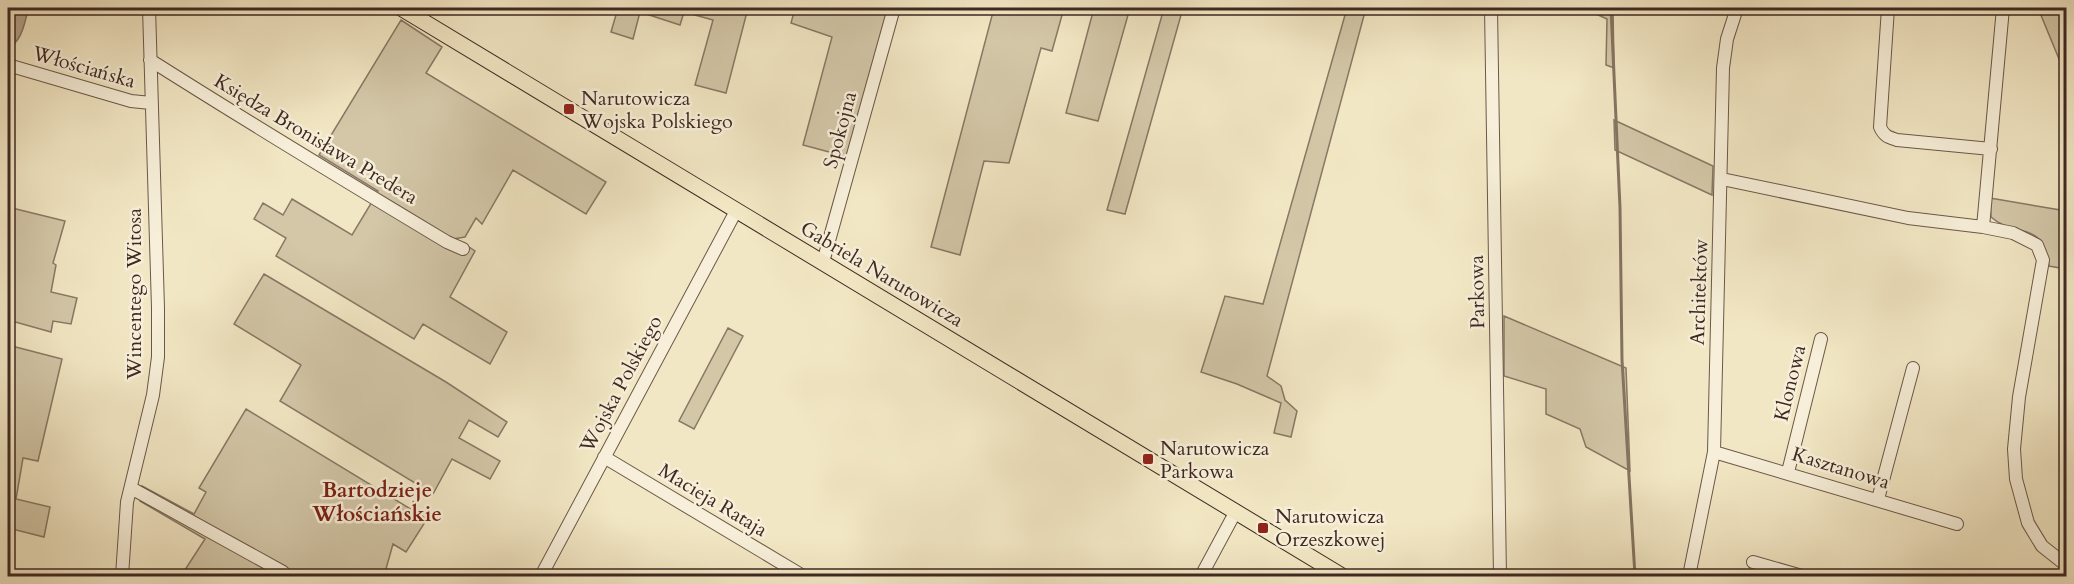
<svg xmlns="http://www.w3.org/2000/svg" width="2074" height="584" viewBox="0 0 2074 584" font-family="Cardo,serif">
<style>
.green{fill:#d3c7a8;stroke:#887865;stroke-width:1.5}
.water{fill:#b5a68d;stroke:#857462;stroke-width:1.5}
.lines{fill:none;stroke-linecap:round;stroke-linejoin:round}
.stream{stroke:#857462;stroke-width:3}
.minor-casing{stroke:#6b584a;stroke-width:14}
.major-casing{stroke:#3e2922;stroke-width:17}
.minor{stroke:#f7efd9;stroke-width:12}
.major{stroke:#f2e7c4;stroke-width:15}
.poi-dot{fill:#8f2418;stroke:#f7efd9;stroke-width:2}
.labels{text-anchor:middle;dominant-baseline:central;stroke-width:5;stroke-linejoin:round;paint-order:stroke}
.street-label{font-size:20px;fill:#3e2922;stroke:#f7efd9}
.poi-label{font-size:20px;fill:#3e2922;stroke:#f7efd9;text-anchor:start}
.neighbourhood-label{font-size:21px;font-weight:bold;fill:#7a1f14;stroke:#f7efd9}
</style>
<rect width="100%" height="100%" fill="#f2e7c4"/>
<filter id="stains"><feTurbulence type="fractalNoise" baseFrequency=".00333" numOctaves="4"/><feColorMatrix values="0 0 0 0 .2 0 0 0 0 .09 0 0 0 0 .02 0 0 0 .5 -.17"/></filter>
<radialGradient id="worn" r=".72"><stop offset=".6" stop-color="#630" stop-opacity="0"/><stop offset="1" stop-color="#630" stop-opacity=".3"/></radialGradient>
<path class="green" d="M 618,8 L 748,8 L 726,93 L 695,85 L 713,20 L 684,12 L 680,25 L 640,12 L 633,39 L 611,32 Z
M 795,8 L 889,8 L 848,157 L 803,145 L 832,37 L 791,23 Z
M 994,8 L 1064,8 L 1052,51 L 1041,48 L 1009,163 L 984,161 L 960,255 L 931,247 Z
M 1094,8 L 1130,8 L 1098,121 L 1066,113 Z
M 1164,8 L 1183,8 L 1125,214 L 1107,210 Z
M 1347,8 L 1366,8 L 1267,376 L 1281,386 L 1285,400 L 1297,411 L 1291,437 L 1274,433 L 1281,403 L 1237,384 L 1201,372 L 1225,296 L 1263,304 Z
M 1583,8 L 1613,8 L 1614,68 L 1606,65 L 1607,19 Z
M 2036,8 L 2066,8 L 2066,76 L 2038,8 Z
M 401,20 L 442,47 L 426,73 L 606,182 L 586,214 L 513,170 L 482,224 L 476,218 L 465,237 L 453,239 L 376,194 L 378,191 L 319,155 Z
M 1614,120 L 1713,166 L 1712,195 L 1615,150 Z
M 1990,198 L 2066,211 L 2066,269 L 2049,266 C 2043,218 2015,239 1991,217 Z
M 292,199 L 352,235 L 373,200 L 464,255 L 469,247 L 475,251 L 450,297 L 507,332 L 490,364 L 423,324 L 414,339 L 276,256 L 286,238 L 254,219 L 263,203 L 283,215 Z
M 8,207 L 65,221 L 53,263 L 56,265 L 51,292 L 77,298 L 71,324 L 53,321 L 51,332 L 8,320 Z
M 264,274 L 446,382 L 507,422 L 498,437 L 469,420 L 459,438 L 500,461 L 490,479 L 452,459 L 433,494 L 280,401 L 301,365 L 234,324 Z
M 1504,316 L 1626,368 L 1630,471 L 1586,447 L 1580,429 L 1546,414 L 1546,389 L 1504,376 Z
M 728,328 L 743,336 L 694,429 L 679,421 Z
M 8,345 L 62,359 L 38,461 L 23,458 L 16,499 L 50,507 L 44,537 L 8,528 Z
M 246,409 L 427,519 L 406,552 L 393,544 L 384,576 L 181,576 L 205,539 L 140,501 L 142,486 L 194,514 L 206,492 L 199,488 Z"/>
<path class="water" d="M 8,8 L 27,8 L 28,10 C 25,22 21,44 8,47 Z"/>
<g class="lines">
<path class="stream" d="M 1611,8 L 1620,208 L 1622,360 L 1635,576
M 8,102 L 11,76"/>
<defs>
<path id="minor" d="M 1491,8 L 1500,576
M 1888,8 L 1880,127 C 1884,136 1888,137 1897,140 L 1991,149
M 150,60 C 248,122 347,182 447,242 L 463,249
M 8,65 L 131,101 L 151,103
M 1722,179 L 1908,218 L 1983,227 L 2013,233 L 2037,245 L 2043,260 L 2019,397 L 2014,449 L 2016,479 L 2028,523 L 2042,546 L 2066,565
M 1983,227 L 2003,8
M 821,262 L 825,255 L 894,8
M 1714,452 L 1957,524
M 604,457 L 803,576
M 1788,472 L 1821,339
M 131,488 L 283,572 L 281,576
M 1878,499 L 1913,368
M 1753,562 L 1802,576
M 122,576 L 127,502 L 153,395 L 158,357 L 158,308 L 149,8
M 541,576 L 736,211
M 1201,576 L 1236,511
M 1689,576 L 1714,452 L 1723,68 L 1727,39 L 1737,8"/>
<path id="major" d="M 401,8 L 1342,576"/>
</defs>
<use href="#minor" class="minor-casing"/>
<use href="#major" class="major-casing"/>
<use href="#minor" class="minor"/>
<use href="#major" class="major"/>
</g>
<g class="poi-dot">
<rect x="563" y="103" width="12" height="12" rx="3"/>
<rect x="1142" y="453" width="12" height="12" rx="3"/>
<rect x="1257" y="522" width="12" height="12" rx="3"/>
</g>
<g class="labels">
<g class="street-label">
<text transform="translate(84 67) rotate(16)">Włościańska</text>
<text transform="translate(840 130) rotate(-75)">Spokojna</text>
<text transform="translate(316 139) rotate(31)">Księdza Bronisława Predera</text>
<text transform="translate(882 274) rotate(31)">Gabriela Narutowicza</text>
<text transform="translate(1477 292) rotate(-91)">Parkowa</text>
<text transform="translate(1699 292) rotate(-88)">Architektów</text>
<text transform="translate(134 294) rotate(-90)">Wincentego Witosa</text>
<text transform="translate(1790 383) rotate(-76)">Klonowa</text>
<text transform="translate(621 384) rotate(-62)">Wojska Polskiego</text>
<text transform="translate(1841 468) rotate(17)">Kasztanowa</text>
<text transform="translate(713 500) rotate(31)">Macieja Rataja</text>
</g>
<g class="poi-label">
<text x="581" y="98">Narutowicza<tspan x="581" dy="23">Wojska Polskiego</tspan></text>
<text x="1160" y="448">Narutowicza<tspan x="1160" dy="23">Parkowa</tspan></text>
<text x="1275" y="516">Narutowicza<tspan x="1275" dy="23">Orzeszkowej</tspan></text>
</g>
<g class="neighbourhood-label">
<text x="377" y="490">Bartodzieje<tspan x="377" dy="24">Włościańskie</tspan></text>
</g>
</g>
<rect width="2074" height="584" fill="none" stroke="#f2e7c4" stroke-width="30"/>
<rect x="9" y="9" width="2056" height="566" fill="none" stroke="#3e2922" stroke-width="3"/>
<rect x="15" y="15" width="2044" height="554" fill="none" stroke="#3e2922" stroke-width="1.5"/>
<rect width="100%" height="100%" filter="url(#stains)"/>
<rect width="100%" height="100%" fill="url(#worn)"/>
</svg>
